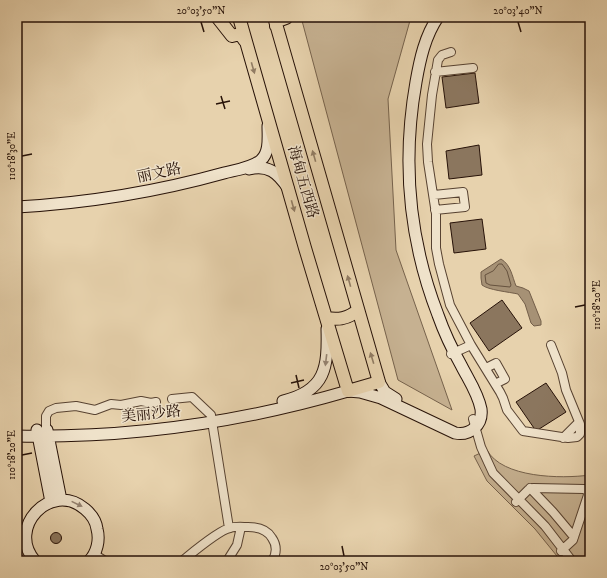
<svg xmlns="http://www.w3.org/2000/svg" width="607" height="578" viewBox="0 0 607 578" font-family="'IM FELL DW Pica','Noto Serif SC',serif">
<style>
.green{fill:#c6b191;stroke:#76624c}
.water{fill:#a69175;stroke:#735e49}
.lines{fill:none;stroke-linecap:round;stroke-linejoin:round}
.shore{stroke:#66523e;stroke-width:1}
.building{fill:#8b765e;stroke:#271208}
.street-casing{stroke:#574231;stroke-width:10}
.secondary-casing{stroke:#271208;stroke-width:13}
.primary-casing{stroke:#271208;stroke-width:14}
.street{stroke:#efe2ca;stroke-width:8}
.secondary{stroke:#efe2ca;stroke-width:11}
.primary{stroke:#e7d2ad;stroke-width:12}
.oneway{fill:#917c63}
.oneway2{fill:#958473}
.ticks{fill:none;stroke:#271208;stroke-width:1.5}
.labels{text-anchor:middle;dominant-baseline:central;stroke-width:3;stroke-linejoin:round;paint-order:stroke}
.street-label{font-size:15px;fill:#271208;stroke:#efe2ca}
.neatline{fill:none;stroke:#271208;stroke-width:1.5}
.ticks-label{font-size:10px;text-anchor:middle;fill:#271208}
</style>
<rect width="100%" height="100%" fill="#e7d2ad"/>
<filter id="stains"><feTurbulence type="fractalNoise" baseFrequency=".005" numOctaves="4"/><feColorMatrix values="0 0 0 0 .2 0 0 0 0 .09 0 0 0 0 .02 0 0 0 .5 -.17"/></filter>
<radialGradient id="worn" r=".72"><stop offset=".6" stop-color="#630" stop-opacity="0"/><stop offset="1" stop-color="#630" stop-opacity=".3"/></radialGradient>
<path class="green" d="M 301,17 L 411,17 L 388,99 L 396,250 L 452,410 L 398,380 Z
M 487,450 C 502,478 561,479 590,475 L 590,561 L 561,561 L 535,529 L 487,481 L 474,456 Z"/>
<path class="water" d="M 501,259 C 511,265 512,276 516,286 L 523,288 L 529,291 L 541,321 L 541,325 L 534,326 L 531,323 L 525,304 L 518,294 C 509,292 488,290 482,285 L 481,278 L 481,272 Z"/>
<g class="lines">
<path class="shore" d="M 499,264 L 502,264 L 507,271 L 511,285 L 510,287 L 490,285 L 486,283 L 485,275 L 493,271 Z"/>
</g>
<path class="building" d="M 475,73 L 479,103 L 446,108 L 442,77 Z
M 479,145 L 482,175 L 449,179 L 446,151 Z
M 482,219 L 486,249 L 454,253 L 450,223 Z
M 502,300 L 522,328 L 489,351 L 470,323 Z
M 546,383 L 566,412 L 536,431 L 516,402 Z
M50.5 538a5.5 5.5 0 1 1 11 0a5.5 5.5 0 1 1-11 0Z"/>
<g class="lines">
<defs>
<path id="street" d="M 451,52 L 442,55 L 438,60 L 432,95 L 427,144 L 428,162 L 436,214 L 436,248 L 439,264 L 450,305 L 471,345 L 500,392 L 503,398 L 507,410 L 523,431 L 568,438 L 577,437 L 580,434 L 580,424 L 566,390 L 562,373 L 551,345
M 435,72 L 473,68
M 434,195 L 463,192 L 465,207 L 435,210
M 451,354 L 471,345
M 486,368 L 496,363 L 505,379 L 495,384
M 172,399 L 192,397 L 211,415 L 229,528
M 473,419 L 481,447 L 493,473 L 545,526 L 572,561
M 46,430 L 46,416 L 49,411 L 56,408 L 76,406 L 95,410 L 111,404 L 121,405 L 141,401 L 151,403 L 156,402
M 563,438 L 579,422
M 530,488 L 553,512 L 574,537
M 516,502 L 528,490 L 533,488 L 584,489 L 587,490 L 588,495 L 573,540 L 561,551
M 94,554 L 105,561
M 182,561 C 192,553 219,530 230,528 C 235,526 243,527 248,527 C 258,527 267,529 272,538 C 277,545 277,554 272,561
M 227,561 L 237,545 L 241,527"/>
<path id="secondary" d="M 249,169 C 268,164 278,173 288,188
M 17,207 C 87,203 156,192 224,173 C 235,170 252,168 261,160 C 270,152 268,137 268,126
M 379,382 L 385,392 L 396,399
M 283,401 C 326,391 328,367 327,329
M 37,430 L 51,502
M 47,430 L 61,500
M 17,436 C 128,438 242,422 348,391 L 360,392 L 381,398 L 455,433 C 470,436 483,425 481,409 C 478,393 468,379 461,365 C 452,349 444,332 438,315 C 409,240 402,161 416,82 C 420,59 425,36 438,17
M 35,561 C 6,528 51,480 85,509 C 91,514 96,521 97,529 C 100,540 97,553 89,561"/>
<path id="primary" d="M 217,17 L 232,36 L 240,34 L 245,41
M 239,17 L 305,248 L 348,391 L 379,382 L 274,17
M 276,26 L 278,21 L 286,18 L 286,17
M 326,318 C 338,320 348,319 358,310"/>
</defs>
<use href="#street" class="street-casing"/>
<use href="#secondary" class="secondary-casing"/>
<use href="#primary" class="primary-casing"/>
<use href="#street" class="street"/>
<use href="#secondary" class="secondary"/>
<use href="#primary" class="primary"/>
</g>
<defs><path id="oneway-solid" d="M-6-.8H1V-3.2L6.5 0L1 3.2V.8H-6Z"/></defs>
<g class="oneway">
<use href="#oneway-solid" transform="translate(253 68) rotate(74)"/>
<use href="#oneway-solid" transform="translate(314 156) rotate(-106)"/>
<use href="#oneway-solid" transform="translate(293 206) rotate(74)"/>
<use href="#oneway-solid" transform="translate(349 281) rotate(-106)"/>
<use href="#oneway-solid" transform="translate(372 358) rotate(-107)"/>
</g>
<g class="oneway2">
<use href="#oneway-solid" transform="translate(326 360) rotate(97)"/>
<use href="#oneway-solid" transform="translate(77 504) rotate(26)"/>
</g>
<path class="ticks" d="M 201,22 L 204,32M 518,22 L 521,32M 221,96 L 225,109M 216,104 L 230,101M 22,156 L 32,154M 575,307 L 585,305M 296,375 L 299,388M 291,383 L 304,380M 22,455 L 32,453M 342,546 L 344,556"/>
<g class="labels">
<g class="street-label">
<text transform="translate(159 173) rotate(-12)">丽文路</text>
<text transform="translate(303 182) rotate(74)">海甸五西路</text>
<text transform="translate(151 414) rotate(-6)">美丽沙路</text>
</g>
</g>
<rect width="607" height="578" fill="none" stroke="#e7d2ad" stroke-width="44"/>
<rect x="22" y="22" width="563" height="534" class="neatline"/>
<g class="ticks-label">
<text x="201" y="14">20°03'50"N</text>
<text x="518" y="14">20°03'40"N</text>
<text transform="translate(11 156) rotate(-90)" y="4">110°18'30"E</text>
<text transform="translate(596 305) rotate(-90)" y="4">110°18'20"E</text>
<text transform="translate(11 455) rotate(-90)" y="4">110°18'20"E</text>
<text x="344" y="570">20°03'50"N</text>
</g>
<rect width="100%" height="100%" filter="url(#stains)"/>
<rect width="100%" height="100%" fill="url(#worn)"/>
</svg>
